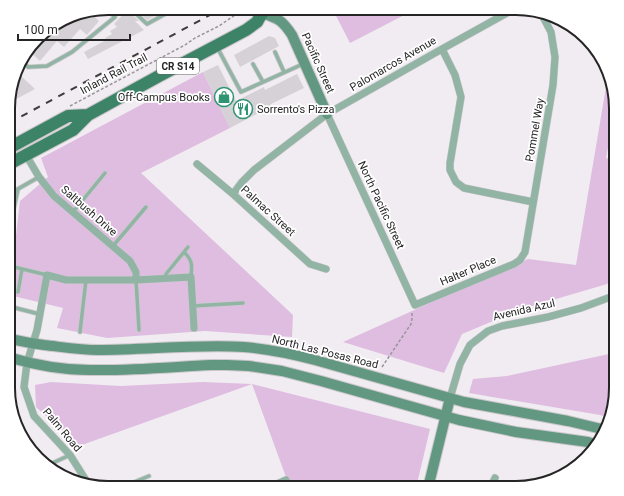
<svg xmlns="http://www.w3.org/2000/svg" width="624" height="496" viewBox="0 0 624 496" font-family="Roboto,sans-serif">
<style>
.green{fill:#debde0}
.building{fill:#d6d1d6}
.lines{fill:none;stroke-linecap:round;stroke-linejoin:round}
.lane-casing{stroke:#ccc8cc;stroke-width:5}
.street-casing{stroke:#ccc8cc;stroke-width:8}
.secondary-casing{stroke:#ccc8cc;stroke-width:12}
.primary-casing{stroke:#ccc8cc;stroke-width:14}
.path{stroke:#989598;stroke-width:1.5;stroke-dasharray:3 2;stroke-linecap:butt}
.lane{stroke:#91b4a5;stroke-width:3.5}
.street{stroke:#91b4a5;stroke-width:7}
.secondary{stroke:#629881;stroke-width:10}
.primary{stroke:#3c8368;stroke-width:12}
.rail{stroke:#3d3b3d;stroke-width:2;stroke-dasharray:7 7;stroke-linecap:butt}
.labels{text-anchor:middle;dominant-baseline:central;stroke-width:3.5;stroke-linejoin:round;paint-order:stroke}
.shield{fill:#fff;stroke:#676667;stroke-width:1}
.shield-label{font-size:10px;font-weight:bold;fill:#262526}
.street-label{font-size:11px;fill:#262526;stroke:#fff}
.poi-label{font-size:11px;fill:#262526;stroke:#fff;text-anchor:end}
.rim{fill:none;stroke:#262526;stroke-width:2}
</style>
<rect width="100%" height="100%" fill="#f1ecf1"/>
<path class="green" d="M 332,8 L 418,8 L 350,43 Z
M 203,72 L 230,128 L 141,173 L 293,315 L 292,337 L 205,331 L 107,338 L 57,328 L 63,308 L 9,295 L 20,201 L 48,177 L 41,158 Z
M 608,75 L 616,107 L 606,158 L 616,160 L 616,276 L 607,284 L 522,309 L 462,334 L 444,373 L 343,342 L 528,259 L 576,265 Z
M 609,354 L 616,361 L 616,395 L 610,418 L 600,415 L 469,393 L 473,379 L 507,376 Z
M 51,382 L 121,386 L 203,382 L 252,384 L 430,429 L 416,488 L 290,488 L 252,384 L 79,446 L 36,407 L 35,385 Z"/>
<path class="building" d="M 135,8 L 169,8 L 147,20 Z
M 127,10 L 139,21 L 135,21 L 144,30 L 88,59 L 84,52 L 106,40 L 105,38 L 112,34 L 110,31 L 117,27 L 114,24 Z
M 89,11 L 99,21 L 87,35 L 80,29 L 64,47 L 57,41 L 40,61 L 28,50 L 42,33 L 76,13 Z
M 269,36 L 275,38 L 279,46 L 240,67 L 234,55 Z
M 218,65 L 236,101 L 264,87 L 265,90 L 297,74 L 304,88 L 271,104 L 270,107 L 230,128 L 203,72 Z
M 20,75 L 35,89 L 9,103 L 9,95 L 14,80 Z"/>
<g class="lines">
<defs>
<path id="lane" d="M 130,8 L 147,24 L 176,8
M 217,47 L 241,92 L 303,64
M 275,52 L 284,72
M 21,60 L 28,67 L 47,66 L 72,52 L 115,17 L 105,8
M 253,64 L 263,82
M 9,194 L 39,177
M 73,212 L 105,173
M 9,231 L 18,189
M 113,246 L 146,207
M 184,252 C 193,261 192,265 191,277
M 14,267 L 47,275
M 166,278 L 166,274 L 188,247
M 136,280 L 139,330
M 18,292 L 22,269
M 8,306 L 39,314
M 192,306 L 243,303
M 80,332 L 86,280
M 46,466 L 70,455
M 120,488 L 149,476"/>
<path id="street" d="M 442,49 L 455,75 L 461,97 L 450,163 L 450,170 L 456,182 L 464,188 L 533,202
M 327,114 L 415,305 L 514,264 L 520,260 L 525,252 L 553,85 L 555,57 L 551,32 L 541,13
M 26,155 L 39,177 L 54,196 L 130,261 L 136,272 L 136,280
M 197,164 L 233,194 L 310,264 L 326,269
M 233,194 L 242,182 L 254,170 L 327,114 L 442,49 L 516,8
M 450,398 L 460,364 L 470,345 L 488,331 L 502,326 L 548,317 L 581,308 L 616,295
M 89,485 L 70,455 L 34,416 L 24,387 L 27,363 L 37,330 L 47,275 L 66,280 L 136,280 L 191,277 L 194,328
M 268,488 L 286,480
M 490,488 L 495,478"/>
<path id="secondary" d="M 262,13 C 279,19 282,20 292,35 L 327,114
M 8,338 C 21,342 32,343 44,345 C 62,347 80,350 98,350 C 147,350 195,344 244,347 C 268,349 292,354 315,360 L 464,402 L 568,421 L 606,430
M 8,357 C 35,365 63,370 90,370 C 130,371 171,367 211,365 L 227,365 L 249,366 L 282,371 L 321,381 L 459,420 L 516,432 L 588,442 L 597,445
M 428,488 L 450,398"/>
<path id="primary" d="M 9,148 L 68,116 L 88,115
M 9,164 L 73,130 L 88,115 L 159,76 L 246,30 L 257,22 L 262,13 L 269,8"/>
</defs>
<use href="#lane" class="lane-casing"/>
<use href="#street" class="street-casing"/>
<use href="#secondary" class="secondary-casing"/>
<use href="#primary" class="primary-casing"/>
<path class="path" d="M 70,106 L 185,45 L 195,38 L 219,26 L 245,8
M 382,367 L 411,324 L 412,319 L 412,311"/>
<use href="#lane" class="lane"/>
<use href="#street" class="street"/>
<use href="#secondary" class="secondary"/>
<use href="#primary" class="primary"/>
<path class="rail" d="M 9,123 L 223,8"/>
</g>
<defs>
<symbol id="shop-ring" viewBox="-11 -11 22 22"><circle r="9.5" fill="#fff" stroke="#2e9471" stroke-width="1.5"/><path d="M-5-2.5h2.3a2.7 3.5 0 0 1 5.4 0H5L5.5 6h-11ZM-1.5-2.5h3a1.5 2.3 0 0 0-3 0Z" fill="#2e9471"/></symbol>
<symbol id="restaurant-ring" viewBox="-11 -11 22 22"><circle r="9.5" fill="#fff" stroke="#2e9471" stroke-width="1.5"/><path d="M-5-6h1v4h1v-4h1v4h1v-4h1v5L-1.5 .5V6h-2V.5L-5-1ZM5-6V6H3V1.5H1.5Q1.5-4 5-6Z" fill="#2e9471"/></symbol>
</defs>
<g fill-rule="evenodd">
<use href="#shop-ring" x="213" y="86" width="22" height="22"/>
<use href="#restaurant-ring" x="232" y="98" width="22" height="22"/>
</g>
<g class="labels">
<rect class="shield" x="157" y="58" width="42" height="16" rx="3"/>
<g class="shield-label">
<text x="178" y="66">CR S14</text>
</g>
<g class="street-label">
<text transform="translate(318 63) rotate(66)">Pacific Street</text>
<text transform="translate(393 64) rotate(-30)">Palomarcos Avenue</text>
<text transform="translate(114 74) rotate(-28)">Inland Rail Trail</text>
<text transform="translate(535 130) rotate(-80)">Pommel Way</text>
<text transform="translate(381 205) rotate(65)">North Pacific Street</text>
<text transform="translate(89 211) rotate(41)">Saltbush Drive</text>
<text transform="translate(268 211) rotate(42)">Palmac Street</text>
<text transform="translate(468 271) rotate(-23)">Halter Place</text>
<text transform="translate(524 310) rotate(-13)">Avenida Azul</text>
<text transform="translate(325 352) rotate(14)">North Las Posas Road</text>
<text transform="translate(62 430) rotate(50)">Palm Road</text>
</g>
<g class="poi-label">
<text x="210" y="97">Off-Campus Books</text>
<text x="257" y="109" text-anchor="start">Sorrento's Pizza</text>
</g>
</g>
<path d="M0 0H624V496H0ZM108 15H516A93 93 0 0 1 609 108V388A93 93 0 0 1 516 481H108A93 93 0 0 1 15 388V108A93 93 0 0 1 108 15Z" fill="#fff" fill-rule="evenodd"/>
<path class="rim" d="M108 15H516A93 93 0 0 1 609 108V388A93 93 0 0 1 516 481H108A93 93 0 0 1 15 388V108A93 93 0 0 1 108 15Z"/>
<path d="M18 34v6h112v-6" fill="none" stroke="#262526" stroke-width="2"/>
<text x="24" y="34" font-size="12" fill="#262526" stroke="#ffffff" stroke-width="3" paint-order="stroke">100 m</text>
</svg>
